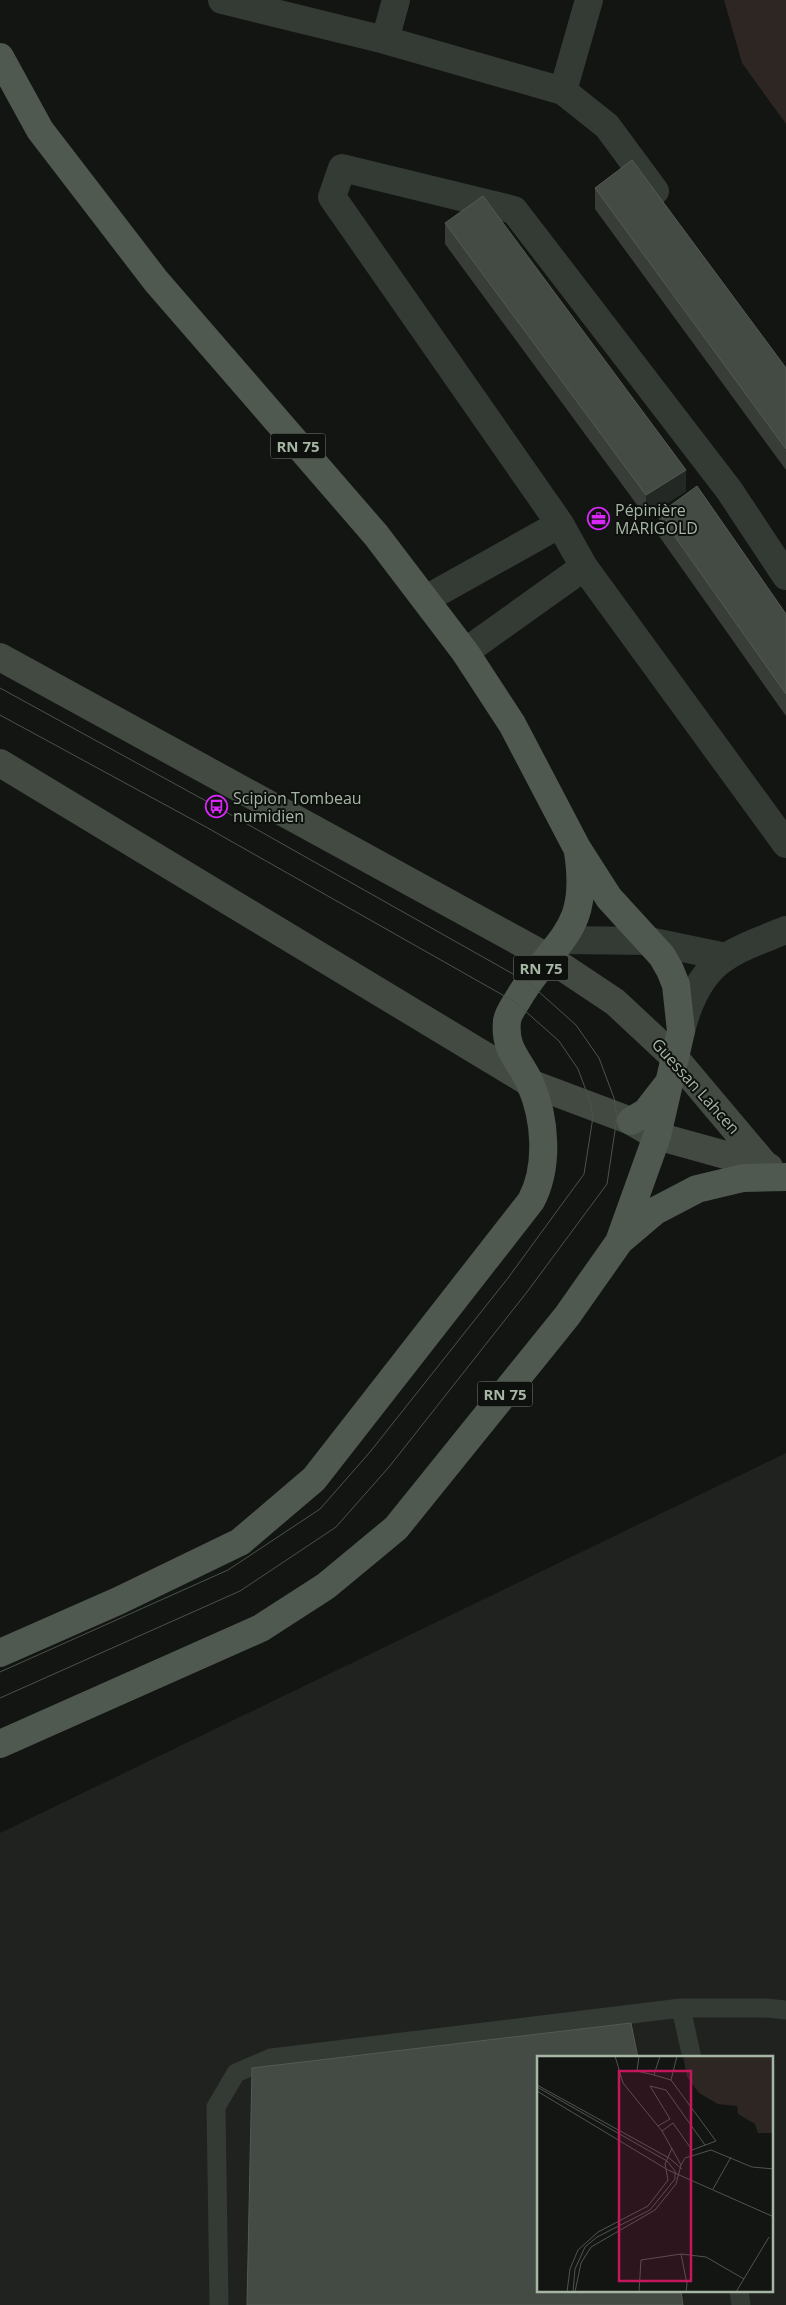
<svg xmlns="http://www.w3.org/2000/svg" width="786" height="2305" viewBox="0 0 786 2305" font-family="'Open Sans',sans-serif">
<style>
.built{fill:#1f221f;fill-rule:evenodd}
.green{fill:#2d2623}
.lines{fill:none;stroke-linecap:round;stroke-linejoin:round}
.service{stroke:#343a34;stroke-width:19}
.minor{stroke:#343a34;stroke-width:28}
.tertiary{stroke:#343a34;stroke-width:28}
.secondary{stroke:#424a42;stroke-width:28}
.primary{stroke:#505950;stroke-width:28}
.tram{stroke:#4b534b;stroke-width:1}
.wall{fill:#383d38}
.shaded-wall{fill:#242824}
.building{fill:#444a44;stroke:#535b53}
.labels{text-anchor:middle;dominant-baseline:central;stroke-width:4;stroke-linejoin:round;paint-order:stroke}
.shield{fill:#0e100e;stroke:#788477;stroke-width:1}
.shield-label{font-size:15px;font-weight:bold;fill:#a6b6a4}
.poi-label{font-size:16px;fill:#a6b6a4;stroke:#0e100e;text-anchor:start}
.street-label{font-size:16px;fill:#a6b6a4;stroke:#0e100e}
.inset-road{fill:none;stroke:#4e554d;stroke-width:1}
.view{fill:#c2185b;fill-opacity:0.15;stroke:#c2185b;stroke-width:2.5}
.inset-edge{fill:none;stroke:#a6b6a4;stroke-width:2.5}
</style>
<rect width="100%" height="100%" fill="#131513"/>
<path class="built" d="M 786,1453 L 786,2305 L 0,2305 L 0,1833 ZM 538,2058 L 772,2058 L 772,2291 L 538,2291 Z"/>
<path class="green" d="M 724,0 L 786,0 L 786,124 L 742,63 Z"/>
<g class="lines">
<path class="service" d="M 681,2008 L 692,2058
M 739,2291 L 741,2305
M 219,2305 L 216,2107 L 236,2073 L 271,2058 L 681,2008 L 766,2008 L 786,2010"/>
<path class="minor" d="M 222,0 L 385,40 L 396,0
M 385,40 L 563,91 L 589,0
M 563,91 L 607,126 L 655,191
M 560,524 L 584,567
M 426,599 L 560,524 L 332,197 L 342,168 L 514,210 L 729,490 L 786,576
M 465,652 L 584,567 L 786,844"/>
<path class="tertiary" d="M 564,940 L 649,941 L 726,957
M 681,1031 C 688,1003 700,973 726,957 C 744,945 767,938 786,930"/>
<path class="secondary" d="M 0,657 L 549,958 L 615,1002 L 675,1058 L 766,1166
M 0,763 L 530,1083 L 631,1121 L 657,1136 L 769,1167"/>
<path class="primary" d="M 0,57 L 40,130 L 156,281 L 376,535 L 465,652 L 512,724 L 577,848 L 609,898 L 662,956 L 670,970 L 676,985 L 681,1031 L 657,1136 L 619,1242 L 567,1316 L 396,1528 L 326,1586 L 261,1628 L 0,1744
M 631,1121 L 646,1112 L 667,1085
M 622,1239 L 655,1211 L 697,1189 L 743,1178 L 786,1177
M 0,1653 L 118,1601 L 240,1542 L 314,1479 L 531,1201 C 549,1167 546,1119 530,1083 C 519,1059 504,1050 507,1021 C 508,1012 517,1002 521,994 C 558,936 590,931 578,852"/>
<path class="tram" d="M 0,688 L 217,807 L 529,983 L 576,1025 L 599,1058 L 614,1098 L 617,1117 L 607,1184 L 527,1292 L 389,1467 L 336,1527 L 240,1591 L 0,1698
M 0,715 L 206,827 L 515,1002 L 559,1041 L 578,1069 L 591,1104 L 593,1117 L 584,1174 L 508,1278 L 370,1452 L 320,1509 L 228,1570 L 0,1672"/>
</g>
<path class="wall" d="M 595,188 L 786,368 L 786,470 L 595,209 Z
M 445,223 L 686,491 L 646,517 L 445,244 Z
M 659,514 L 786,614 L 786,716 L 659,536 Z"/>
<path class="shaded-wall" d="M 686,470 L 686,491 L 646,517 L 646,495 Z"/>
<path class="building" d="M 632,160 L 786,368 L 786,449 L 595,188 Z
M 483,196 L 686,470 L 646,495 L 445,223 Z
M 697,486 L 786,614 L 786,694 L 659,514 Z
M 631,2023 L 638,2058 L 538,2058 L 538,2291 L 681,2291 L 683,2305 L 247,2305 L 252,2068 Z"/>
<defs>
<symbol id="office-ring" viewBox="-11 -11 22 22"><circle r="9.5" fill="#0e100e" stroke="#d927f9" stroke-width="1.5"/><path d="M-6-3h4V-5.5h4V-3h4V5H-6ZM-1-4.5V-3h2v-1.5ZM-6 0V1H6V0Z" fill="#d927f9"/></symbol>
<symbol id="bus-ring" viewBox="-11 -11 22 22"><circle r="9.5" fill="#0e100e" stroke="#d927f9" stroke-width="1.5"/><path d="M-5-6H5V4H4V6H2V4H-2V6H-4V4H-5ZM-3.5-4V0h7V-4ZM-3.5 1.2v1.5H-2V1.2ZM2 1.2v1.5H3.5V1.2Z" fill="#d927f9"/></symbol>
</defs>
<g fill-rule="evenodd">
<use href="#office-ring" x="586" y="506" width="25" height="25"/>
<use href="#bus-ring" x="204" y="794" width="25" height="25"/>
</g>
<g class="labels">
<g class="shield">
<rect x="270.5" y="433.5" width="55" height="25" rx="4"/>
<rect x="513.5" y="955.5" width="55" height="25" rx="4"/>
<rect x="477.5" y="1381.5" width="55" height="25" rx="4"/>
</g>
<g class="shield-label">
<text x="298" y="446">RN 75</text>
<text x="541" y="968">RN 75</text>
<text x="505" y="1394">RN 75</text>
</g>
<g class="poi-label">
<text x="615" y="510">Pépinière<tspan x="615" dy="18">MARIGOLD</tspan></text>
<text x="233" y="798">Scipion Tombeau<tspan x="233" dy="18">numidien</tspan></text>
</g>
<g class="street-label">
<text transform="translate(696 1086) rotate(48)">Guessan Lahcen</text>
</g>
</g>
<g transform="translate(537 2056)">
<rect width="236" height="236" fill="#131513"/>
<path d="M 146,0 L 236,0 L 236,77 L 221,77 L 218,68 L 201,58 L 200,50 L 181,48 L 162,37 L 150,21 Z" fill="#2d2623"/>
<path class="inset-road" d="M 102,0 L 100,15 L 117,19 L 123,0M 117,19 L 134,24 L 140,0M 0,29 L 132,102 L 145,113M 0,31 L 130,105 L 138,115 L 138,123 L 113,154 L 60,181 L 48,191 L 38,213 L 36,236M 0,35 L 131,114 L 237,161M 121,70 L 133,63 L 113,30 L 129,34 L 168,89M 125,75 L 136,67 L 155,94 L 179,85 L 134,24M 144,109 L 148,102 L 174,94 L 215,111 L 237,113M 176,133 L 194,101M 144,198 L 150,228 L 149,236M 30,236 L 33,213 L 41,194 L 61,176 L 111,150 L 131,124 L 128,108 L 135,92M 38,236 L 44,207 L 54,191 L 118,154 L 139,128 L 144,109 L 125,75 L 86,27 L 78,0M 102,236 L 104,204 L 144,198 L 169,201 L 207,223M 199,236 L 232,181"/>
<path class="view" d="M 82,15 L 154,15 L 154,225 L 82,225 Z"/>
<rect width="236" height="236" class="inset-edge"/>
</g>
</svg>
